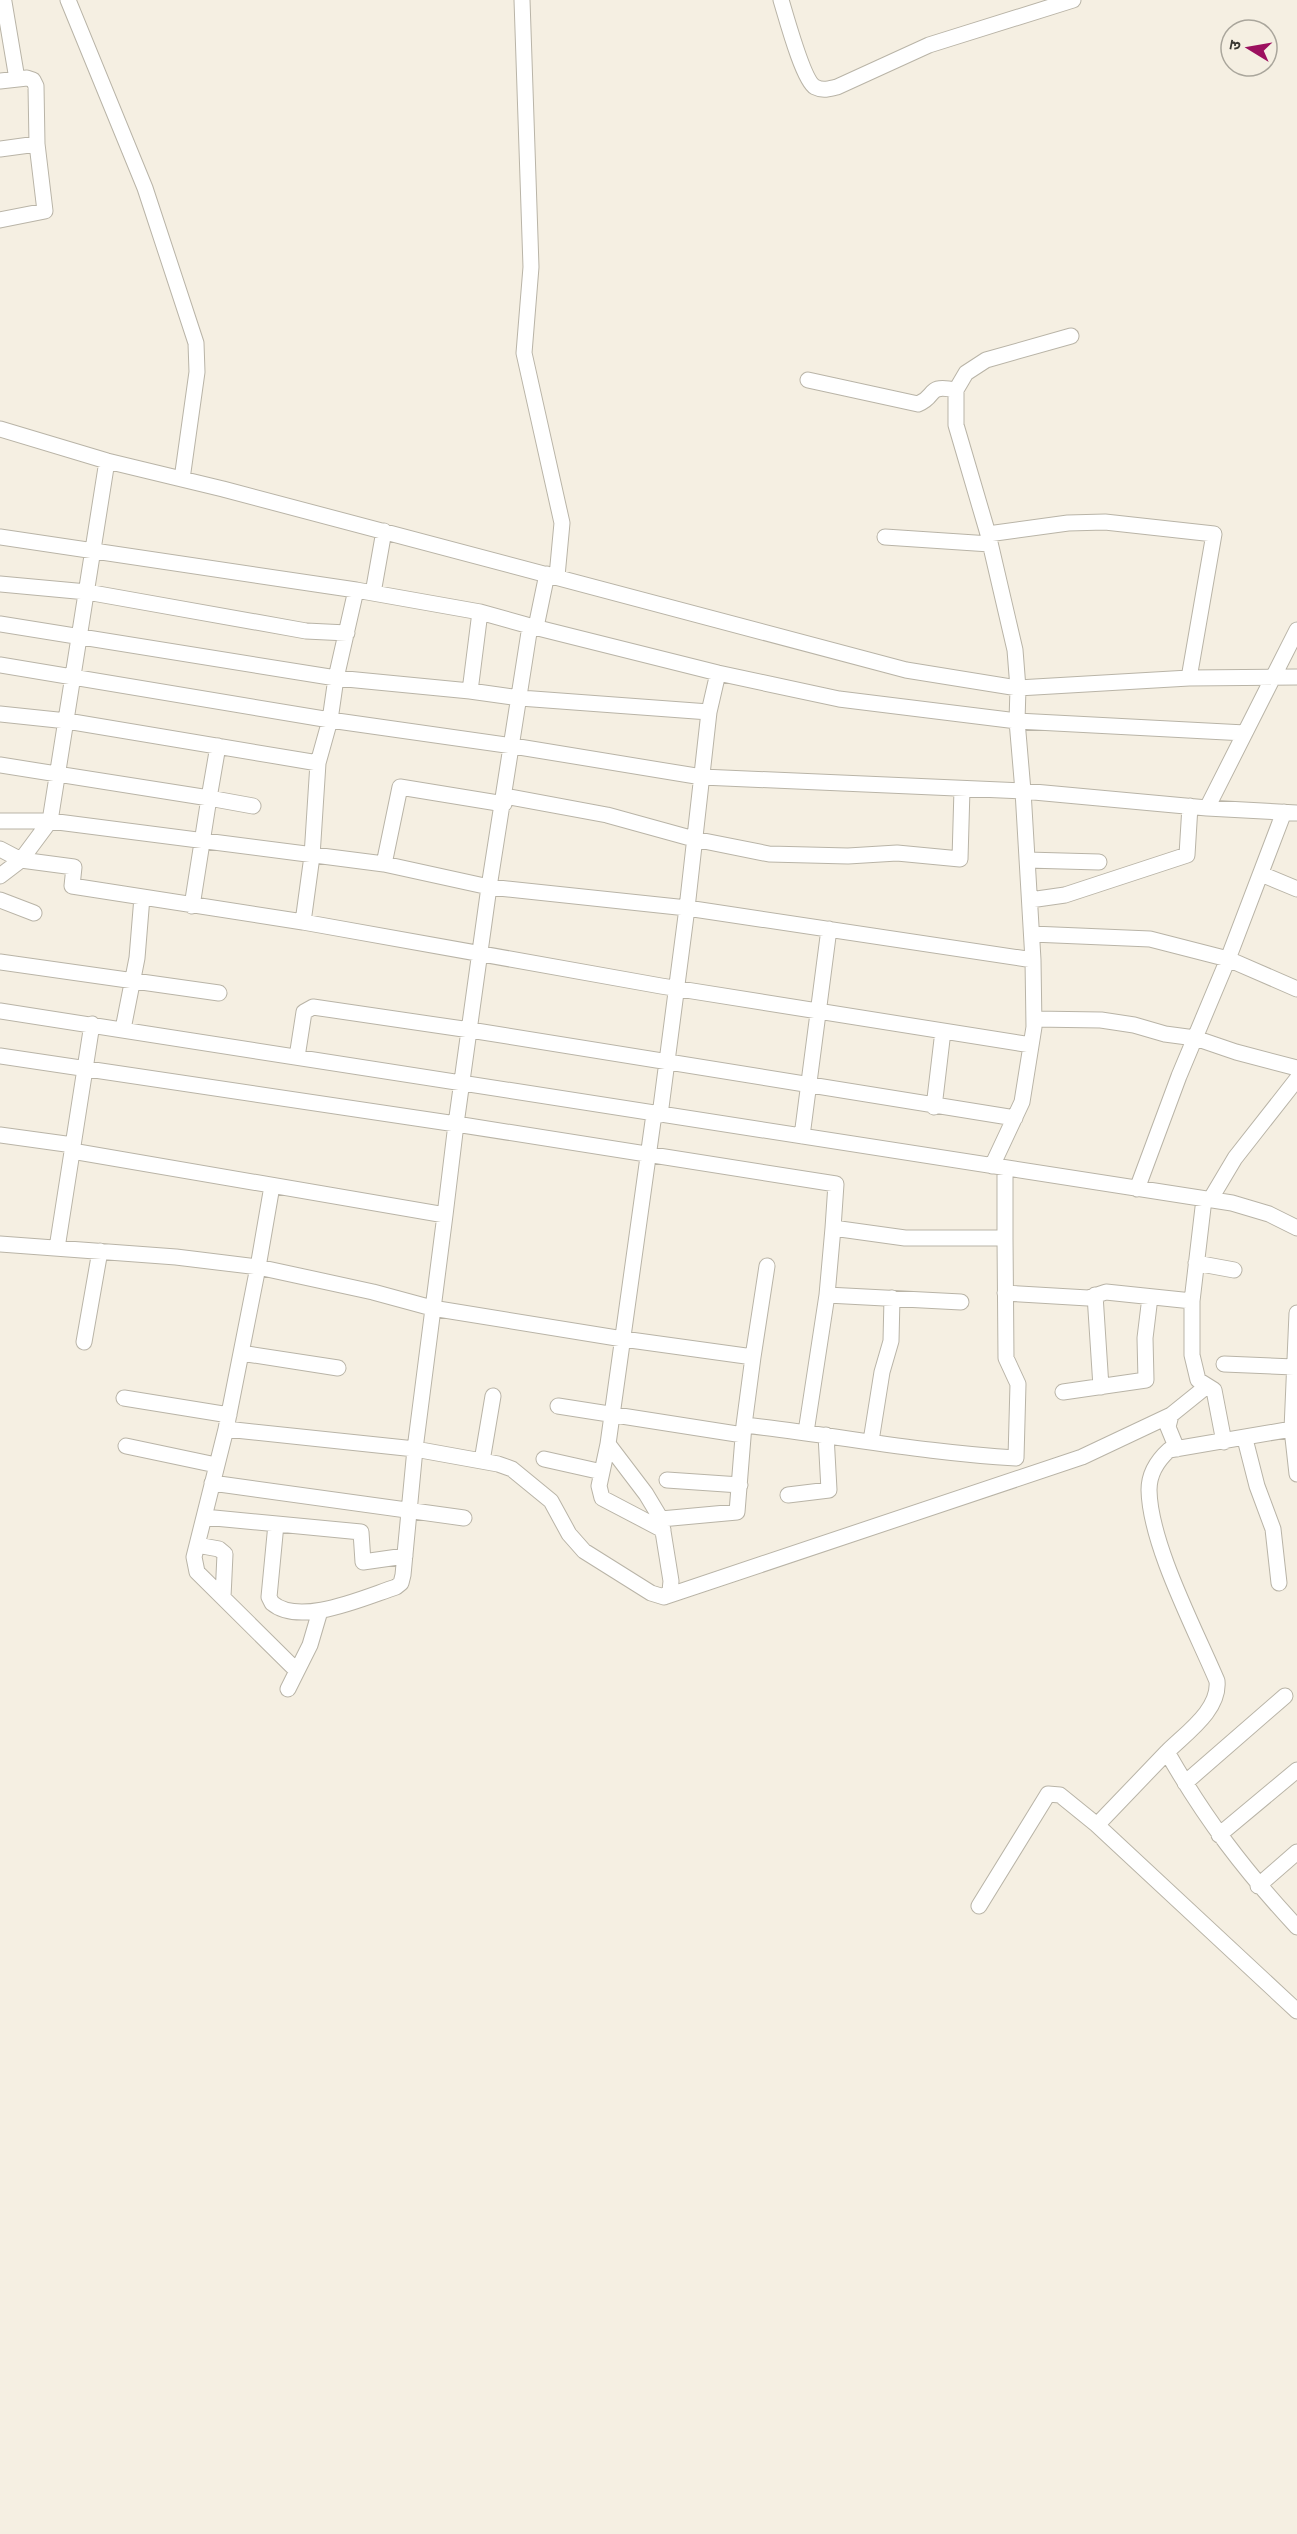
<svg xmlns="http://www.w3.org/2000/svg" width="1297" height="2534" viewBox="0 0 1297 2534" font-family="'Source Serif 4','Noto Sans Devanagari',serif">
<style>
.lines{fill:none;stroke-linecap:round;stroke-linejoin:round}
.minor-casing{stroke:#b9b4a7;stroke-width:17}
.minor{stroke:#fff;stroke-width:15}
</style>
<rect width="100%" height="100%" fill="#f5efe2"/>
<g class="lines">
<defs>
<path id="minor" d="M 68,0 L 145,188 L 196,343 L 197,372 L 182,479
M 522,0 L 531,267 L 524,353 L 562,523 L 557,576
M 781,0 C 786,16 803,80 815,87 C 823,91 828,89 837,87 L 929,45 L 1073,0
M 4,2 L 17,79
M 0,81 L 27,78 L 33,80 L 36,86 L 37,144
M 0,149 L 37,144 L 45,211 L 0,220
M 1071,336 L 986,360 L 966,373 L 956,390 L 956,425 L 988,534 L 1015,650 L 1018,688 L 1189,678 L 1297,677
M 808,380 L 918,404 C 938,396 925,384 956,390
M 0,429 L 107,461 L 223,489 L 906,670 L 1018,688 L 1017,721 L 1023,791 L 1033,960 L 1034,1027 L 1022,1102 L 992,1166
M 107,461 L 50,821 L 21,860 L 74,867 L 72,886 L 303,922 L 661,986 L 1031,1045
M 988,534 L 1068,523 L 1105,522 L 1214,534 L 1189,678
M 0,537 L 356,590
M 885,537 L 990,544
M 0,584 L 87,592 L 306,631 L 347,633
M 373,593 L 384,531
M 0,624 L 336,678 L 470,691 L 520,698 L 709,712 L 718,673
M 536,627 L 547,574
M 0,665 L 330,720 L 513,746 L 702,777 L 1023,791 L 1207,808 L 1297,630
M 470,691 L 480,612
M 0,714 L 67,721 L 318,763
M 218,746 L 209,798 L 253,806
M 0,765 L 209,798 L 192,906
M 505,796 L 607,815 L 694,839 L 769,854 L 848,856 L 897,853 L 960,859 L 962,789
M 1207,808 L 1297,813
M 1284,812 L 1228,959 L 1297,989
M 0,821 L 50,821 L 384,864 L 489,887 L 687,908 L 1033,960
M 0,849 L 21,860 L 0,876
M 1027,860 L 1099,862
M 384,864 L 400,787 L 504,804
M 1261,874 L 1297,889
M 0,900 L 34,913
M 1030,900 L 1065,895 L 1187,855 L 1190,806
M 303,922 L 312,856 L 318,763 L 330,720 L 336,678 L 356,590 L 480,612 L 530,626
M 1032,934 L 1150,939 L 1228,959 L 1179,1076 L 1137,1189
M 0,962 L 219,993
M 0,1011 L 1232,1203 L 1269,1214 L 1297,1228
M 1034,1019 L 1101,1020 L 1134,1025 L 1165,1034 L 1195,1038 L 1236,1052 L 1297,1068
M 123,1029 L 137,958 L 142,897
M 0,1056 L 456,1124 L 489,887 L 530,626 L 718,673 L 839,699 L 1017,721 L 1245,733
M 297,1057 L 304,1012 L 313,1007 L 470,1030 L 1015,1118
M 934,1107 L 943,1031
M 654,1114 L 608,1444 L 646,1494 L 661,1519 L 737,1512 L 744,1425 C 835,1435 925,1453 1016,1458 L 1018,1384 L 1006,1358 L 1005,1238
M 660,1115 L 687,908 L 709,712
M 0,1135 L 73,1145
M 802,1136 L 829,929
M 72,1151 L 445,1215 L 456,1124 L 836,1184 L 833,1228 L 905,1238 L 1005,1238 L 1005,1168
M 1210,1200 L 1235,1158 L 1297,1079
M 0,1244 L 176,1257 L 258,1267 L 373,1292 L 432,1308 L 623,1339 L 753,1357 L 744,1425
M 57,1248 L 92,1024
M 1196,1263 L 1234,1270
M 1005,1293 L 1088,1298 L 1106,1292 L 1192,1301 L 1204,1199
M 827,1295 L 961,1302
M 1095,1295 L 1101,1387
M 1192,1301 L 1192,1355 L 1198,1380 L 1214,1390 L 1224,1442
M 1297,1313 L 1292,1429 L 1169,1450 C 1158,1460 1149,1474 1149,1490 C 1150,1544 1195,1629 1217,1681 C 1220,1710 1186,1733 1167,1752 C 1205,1819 1245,1871 1297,1927
M 84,1342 L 100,1251
M 241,1353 L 338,1368
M 753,1357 L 767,1266
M 1224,1364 L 1294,1367
M 1063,1392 L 1146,1380 L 1145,1338 L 1150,1297
M 124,1398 L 229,1415
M 558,1406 L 743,1435
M 226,1429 L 258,1267 L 272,1186
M 1292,1429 L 1297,1474
M 806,1432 L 827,1295 L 833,1228
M 1245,1439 L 1257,1486 L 1273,1529 L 1279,1583
M 871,1441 L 882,1372 L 891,1341 L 892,1298
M 608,1444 L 599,1486 L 602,1498 L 663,1530
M 126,1446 L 216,1465
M 1177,1449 L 1168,1427 L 1171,1415 L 1207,1386
M 544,1459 L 602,1472
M 482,1461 L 493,1396
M 667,1480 L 740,1485
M 212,1483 L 464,1518
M 788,1495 L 829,1490 L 826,1435
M 204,1517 L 194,1557 L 197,1572 L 297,1671
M 276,1524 L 269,1597 L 272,1603 C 300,1627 365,1597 396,1587 L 401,1583 L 403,1575 L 415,1449 L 498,1464 L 512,1469 L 551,1501 L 569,1534 L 584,1551 L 651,1593 L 664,1597 L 670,1591 L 671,1581 L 661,1519
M 197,1545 L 219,1549 L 225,1554 L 223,1597
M 405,1556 L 363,1562 L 361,1532 L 204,1517 L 226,1429 L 415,1449 L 445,1215
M 664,1597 L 1082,1457 L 1171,1415
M 288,1689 L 310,1645 L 320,1611
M 1167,1752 L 1097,1825 L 1297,2011
M 1185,1783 L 1285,1696
M 1219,1835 L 1297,1770
M 1258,1886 L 1297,1852
M 979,1906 L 1048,1794 L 1060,1795 L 1097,1825"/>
</defs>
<use href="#minor" class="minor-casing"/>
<use href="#minor" class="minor"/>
</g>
<g transform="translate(1249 48) rotate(281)"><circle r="28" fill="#f5efe2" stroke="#aaa69c" stroke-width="1.5"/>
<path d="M0-4.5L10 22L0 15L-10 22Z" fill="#9c105f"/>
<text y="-9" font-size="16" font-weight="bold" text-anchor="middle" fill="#3a3833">उ</text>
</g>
</svg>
